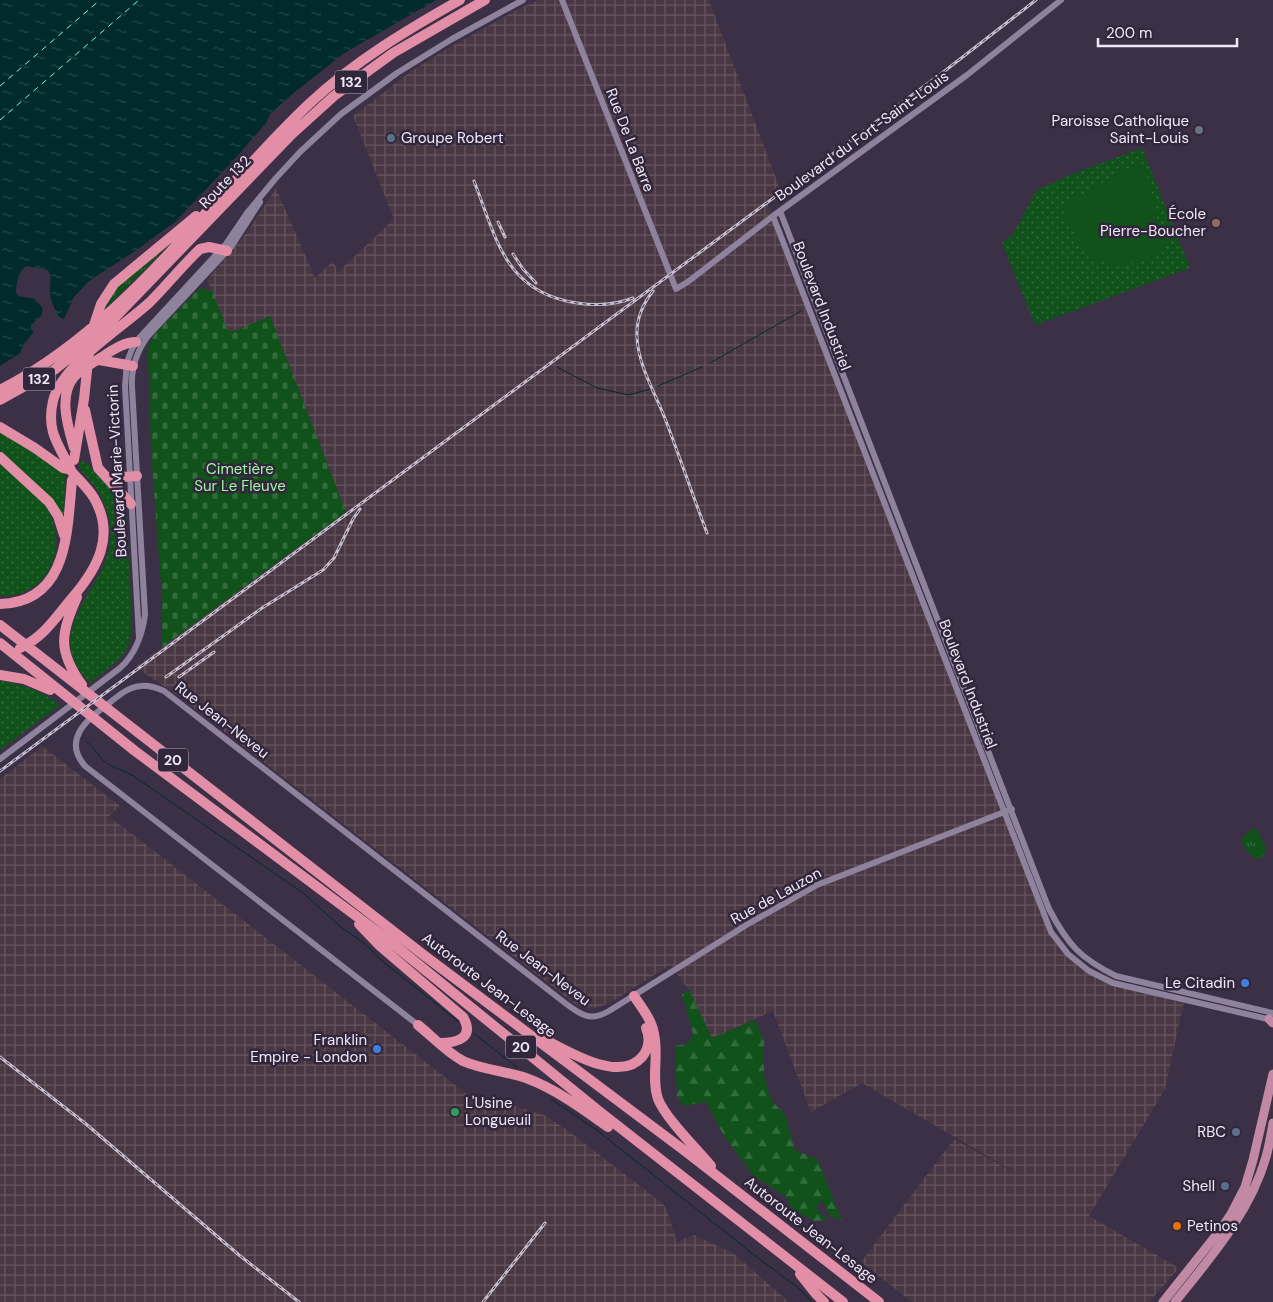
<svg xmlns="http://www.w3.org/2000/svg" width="1273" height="1302" viewBox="0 0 1273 1302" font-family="'DM Sans',sans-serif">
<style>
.industrial{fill:url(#industrial-grid)}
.grass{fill:url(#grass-tufts)}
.forest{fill:url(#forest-firs)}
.cemetery{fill:url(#cemetery-stones)}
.park{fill:url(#park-dots)}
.pitch{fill:#10521a}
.water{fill:url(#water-ripples)}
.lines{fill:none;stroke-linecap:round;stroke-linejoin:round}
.stream{stroke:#002a2c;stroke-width:1}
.ferry{stroke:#72f7fd;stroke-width:1;stroke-dasharray:6 5;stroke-linecap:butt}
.minor{stroke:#8f829d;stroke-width:6}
.major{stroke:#c189a3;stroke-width:9}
.highway{stroke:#e38ea7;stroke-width:10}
.rail-casing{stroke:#c7becf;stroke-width:3}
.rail{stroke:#32263d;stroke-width:1;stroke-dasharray:4;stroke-linecap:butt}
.worship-dot{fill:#6b7280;stroke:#32263d;stroke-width:2}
.service-dot{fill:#5c6f8a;stroke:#32263d;stroke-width:2}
.education-dot{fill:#8d6e63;stroke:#32263d;stroke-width:2}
.shop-dot{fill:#3f7fe0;stroke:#32263d;stroke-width:2}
.leisure-dot{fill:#2e9e5b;stroke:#32263d;stroke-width:2}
.food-dot{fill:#e8710a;stroke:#32263d;stroke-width:2}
.labels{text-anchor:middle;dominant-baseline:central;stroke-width:5;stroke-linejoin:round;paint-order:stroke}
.shield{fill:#32263d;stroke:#b7aebf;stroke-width:1}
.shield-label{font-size:14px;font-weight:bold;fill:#f0e8f7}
.poi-label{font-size:15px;fill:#f0e8f7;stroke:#32263d;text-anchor:end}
.street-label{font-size:15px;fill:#f0e8f7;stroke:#32263d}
.park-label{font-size:15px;fill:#9cf7a1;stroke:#32263d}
</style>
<defs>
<pattern id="industrial-grid" width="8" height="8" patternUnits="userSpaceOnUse" patternTransform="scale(1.25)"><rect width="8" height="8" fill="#493843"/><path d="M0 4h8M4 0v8" fill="none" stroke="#64555f"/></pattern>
<pattern id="grass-tufts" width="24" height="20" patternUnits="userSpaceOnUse" patternTransform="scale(1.25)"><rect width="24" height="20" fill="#10521a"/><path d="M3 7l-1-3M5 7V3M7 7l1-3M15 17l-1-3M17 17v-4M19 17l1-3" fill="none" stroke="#336b3c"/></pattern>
<pattern id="forest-firs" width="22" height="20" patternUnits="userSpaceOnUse" patternTransform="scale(1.25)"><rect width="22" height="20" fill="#10521a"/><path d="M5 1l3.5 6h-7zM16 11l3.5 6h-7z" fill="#336b3c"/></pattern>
<pattern id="cemetery-stones" width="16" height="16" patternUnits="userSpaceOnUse" patternTransform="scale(1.25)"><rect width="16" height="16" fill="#10521a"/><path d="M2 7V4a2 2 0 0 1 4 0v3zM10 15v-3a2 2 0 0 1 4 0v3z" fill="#336b3c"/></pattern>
<pattern id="park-dots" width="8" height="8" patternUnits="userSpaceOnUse" patternTransform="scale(1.25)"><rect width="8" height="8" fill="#10521a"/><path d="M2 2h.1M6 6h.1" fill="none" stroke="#336b3c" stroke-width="1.8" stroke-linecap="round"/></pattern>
<pattern id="water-ripples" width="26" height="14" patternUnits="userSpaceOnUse" patternTransform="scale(1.25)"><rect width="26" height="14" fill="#002a2c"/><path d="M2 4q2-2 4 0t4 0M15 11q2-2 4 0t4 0" fill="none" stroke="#26494b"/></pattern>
</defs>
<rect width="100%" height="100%" fill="#3c3047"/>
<path class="industrial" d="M 539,0 L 709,0 L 780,189 L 766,200 L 1042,916 L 1058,945 L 1102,979 L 1184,1002 L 1165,1089 L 1089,1216 L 1179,1268 L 1149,1302 L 912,1302 L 861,1262 L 954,1139 L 1035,1184 L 862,1083 L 811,1112 L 773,1011 L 712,1038 L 689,990 L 670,965 L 613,1001 L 600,1007 L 589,1009 L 575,1004 L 176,694 L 135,667 L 346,512 L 270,316 L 238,330 L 228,331 L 207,280 L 248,231 L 276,188 L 315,278 L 333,261 L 338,272 L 394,219 L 353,116 L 410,72 L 440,53 L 520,8 Z
M 42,746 L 120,806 L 108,817 L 122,826 L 469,1096 L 512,1105 L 544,1115 L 566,1129 L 662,1203 L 667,1210 L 677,1242 L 694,1235 L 733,1253 L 789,1302 L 0,1302 L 0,779 Z"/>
<path class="grass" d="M 176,238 L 101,313 C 115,281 150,260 176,238 Z
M 1253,828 L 1257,830 L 1266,848 L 1266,851 L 1262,858 C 1252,861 1244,848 1241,839 Z"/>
<path class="forest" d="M 689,990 L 712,1038 L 755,1020 L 764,1041 L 764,1076 L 771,1100 L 785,1115 L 795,1150 L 818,1160 L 842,1221 L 830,1216 L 823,1201 L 818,1204 L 818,1211 L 828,1220 L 815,1221 L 792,1210 L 787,1198 L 753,1175 L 724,1136 L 706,1102 L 683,1106 L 677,1097 L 675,1046 L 687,1044 L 693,1034 L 682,994 Z"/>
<path class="cemetery" d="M 200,288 L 212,291 L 228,331 L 238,330 L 270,316 L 346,512 L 162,647 L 162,598 L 151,452 L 149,378 L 147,355 L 149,343 L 157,331 Z"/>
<path class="park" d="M 1142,148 L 1190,268 L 1035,325 L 1002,243 L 1013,234 L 1036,191 L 1070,175 Z
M 0,432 L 65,472 L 64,518 L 63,518 L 50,496 L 0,451 Z
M 80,461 L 88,464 L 98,476 L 113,490 L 119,498 L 127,517 L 132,622 L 130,642 L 126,650 L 119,660 L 90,683 C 84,676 76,667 73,658 C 54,606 137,568 102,499 C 96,487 88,478 79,468 Z
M 0,464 C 12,474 37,494 45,505 C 71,545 50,598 0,596 Z
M 0,681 C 23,684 41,691 60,705 L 0,750 Z"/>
<path class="pitch" d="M 1136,164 L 1145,167 L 1165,251 C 1155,255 1143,261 1132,263 C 1090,272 1074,237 1062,205 Z"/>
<path class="water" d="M 0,0 L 436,0 L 343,54 L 290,96 L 270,114 L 266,123 L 231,163 L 175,222 L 138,249 L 89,281 L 74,297 L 64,319 L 59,317 C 55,310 51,302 50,294 C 49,285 53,278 48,270 L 26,266 C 18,272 16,283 16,293 L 19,296 L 35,299 L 41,306 L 43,310 L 41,316 L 31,325 L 31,329 L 34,332 L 24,344 L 20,353 L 0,366 Z"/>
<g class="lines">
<path class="stream" d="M 710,363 L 801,311
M 557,367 L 597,388 L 629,395 L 650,389
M 658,386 L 702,367
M 87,742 C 93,748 95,750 100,757 C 107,766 122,770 132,775 L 303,893 L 342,928 L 365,944 L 381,960 L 459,1022
M 473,1033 L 518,1068
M 551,1099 L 598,1131 L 753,1254 L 801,1290 L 812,1302"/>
<path class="ferry" d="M 0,86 L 100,0
M 0,120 L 139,0"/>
<path class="minor" d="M 562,0 L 676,289 L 689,281 L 773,216 L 967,75 L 1061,0
M 780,211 L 1049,909 C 1068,945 1080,958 1116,976 L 1273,1013
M 773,216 L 1051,932 L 1068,954 L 1089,971 L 1113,983 L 1272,1020
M 139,637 L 125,386 L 127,362 L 132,349 L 139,338 L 226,244 L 247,213 L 276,178 L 300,152 L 341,114 L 397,73 L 452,39 L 523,0
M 0,759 L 120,668 C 135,655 143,633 145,614 L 132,387 C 131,368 137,351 148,336 L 231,247 L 260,202
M 418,1025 L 85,766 C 62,740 87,719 108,704 C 118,696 128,687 141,686 C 149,685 157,688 164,691 L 565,1003 C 581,1015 590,1022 609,1011 L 748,924 L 817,885 L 1012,809"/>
<path class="major" d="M 1269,1019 L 1273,1023
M 1163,1302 L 1221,1229 L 1231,1214 L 1245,1187 L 1253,1160 L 1273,1074
M 1175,1302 C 1210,1258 1250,1213 1266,1157 C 1269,1146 1271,1135 1273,1123"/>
<path class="highway" d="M 93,328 L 101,304 L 114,284 L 196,216
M 99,360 L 133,366
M 0,390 C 127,325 208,199 310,103 C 355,61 407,30 460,0
M 0,400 L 54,370 L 100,333 L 292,134 L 334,96 L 393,53 L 485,0
M 85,410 L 98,468 L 131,504
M 0,427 L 35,448 L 63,468 L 71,470
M 74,448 C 68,427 58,396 74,377 C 81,369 93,363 102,357 C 112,350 124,342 136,342
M 0,457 L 49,502 L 58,516 L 64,535
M 74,460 L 84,399 L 89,352
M 107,478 L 137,476
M 77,597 C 61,634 57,650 82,685
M 0,604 C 69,602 67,531 72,480
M 0,625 L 425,956 L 685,1151 L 879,1302
M 0,643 L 135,751 L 387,939 L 600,1112 L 843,1302
M 20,648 C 44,637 56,617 72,598 C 97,569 116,536 94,498 C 88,488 80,481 72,472 C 70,469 69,465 67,462 C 55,440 47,427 53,401 C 62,364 122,328 150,302 C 167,285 182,266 200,249 L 209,247 L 227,251
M 0,675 L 24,679 L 50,690
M 359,924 L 380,946 L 463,1017 C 475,1038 457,1043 440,1043
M 634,996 C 642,1008 652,1020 654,1034 C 659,1055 651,1079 658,1099 C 666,1119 697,1149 711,1166
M 418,1025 C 433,1037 446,1052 463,1061 C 483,1070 506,1071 526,1078 C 556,1089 583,1109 608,1127
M 546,1040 C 569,1052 620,1083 642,1057 C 649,1049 650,1038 646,1028
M 800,1274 L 815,1293 L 824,1302"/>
<defs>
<path id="rail" d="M 474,181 C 497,240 505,292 577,303 C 597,306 615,305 633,298
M 498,222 L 505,237
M 513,254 L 523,269 L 536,283
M 653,291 C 642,305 636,320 637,337 C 638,366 656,394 666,421 C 680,458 693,496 707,533
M 166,677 L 262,608 L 323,570 L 334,558 L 353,519 L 360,509
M 179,677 L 214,652
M 0,771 L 946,70 L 1036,0
M 0,1057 L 86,1124 L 239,1255 L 299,1302
M 483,1302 L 545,1223"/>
</defs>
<use href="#rail" class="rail-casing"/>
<use href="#rail" class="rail"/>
</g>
<circle class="worship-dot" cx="1199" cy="130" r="5"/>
<g class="service-dot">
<circle cx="391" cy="138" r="5"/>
<circle cx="1236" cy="1132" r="5"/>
<circle cx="1225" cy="1186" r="5"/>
</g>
<circle class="education-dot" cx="1216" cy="223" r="5"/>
<g class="shop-dot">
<circle cx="1245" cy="983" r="5"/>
<circle cx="377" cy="1049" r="5"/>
</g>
<circle class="leisure-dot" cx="455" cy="1112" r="5"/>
<circle class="food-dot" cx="1177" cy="1226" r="5"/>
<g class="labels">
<g class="shield">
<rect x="335" y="70.5" width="32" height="23" rx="4"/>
<rect x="23" y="367.5" width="32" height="23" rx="4"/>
<rect x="158" y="748.5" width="30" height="23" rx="4"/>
<rect x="506" y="1035.5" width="30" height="23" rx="4"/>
</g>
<g class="shield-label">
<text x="351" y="82">132</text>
<text x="39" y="379">132</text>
<text x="173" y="760">20</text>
<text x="521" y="1047">20</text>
</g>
<g class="poi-label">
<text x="1189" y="121">Paroisse Catholique<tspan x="1189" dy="17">Saint-Louis</tspan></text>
<text x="401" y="138" text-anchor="start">Groupe Robert</text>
<text x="1206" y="214">École<tspan x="1206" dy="17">Pierre-Boucher</tspan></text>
<text x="1235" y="983">Le Citadin</text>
<text x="367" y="1040">Franklin<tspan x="367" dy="17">Empire - London</tspan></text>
<text x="465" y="1103" text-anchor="start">L'Usine<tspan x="465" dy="17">Longueuil</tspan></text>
<text x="1226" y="1132">RBC</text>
<text x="1215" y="1186">Shell</text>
<text x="1187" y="1226" text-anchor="start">Petinos</text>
</g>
<g class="street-label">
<text transform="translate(862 136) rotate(-36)">Boulevard du Fort-Saint-Louis</text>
<text transform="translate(630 140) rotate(69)">Rue De La Barre</text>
<text transform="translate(225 182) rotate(-46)">Route 132</text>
<text transform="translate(822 306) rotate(69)">Boulevard Industriel</text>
<text transform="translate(117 471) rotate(-93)">Boulevard Marie-Victorin</text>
<text transform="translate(968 684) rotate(69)">Boulevard Industriel</text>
<text transform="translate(222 720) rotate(38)">Rue Jean-Neveu</text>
<text transform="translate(776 896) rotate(-29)">Rue de Lauzon</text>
<text transform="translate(543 968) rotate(37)">Rue Jean-Neveu</text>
<text transform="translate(489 985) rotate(37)">Autoroute Jean-Lesage</text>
<text transform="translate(811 1230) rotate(38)">Autoroute Jean-Lesage</text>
</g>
<g class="park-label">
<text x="240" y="469">Cimetière<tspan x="240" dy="17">Sur Le Fleuve</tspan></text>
</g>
</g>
<path d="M1098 38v8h139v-8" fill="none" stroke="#f0e8f7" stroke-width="2.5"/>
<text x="1106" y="38" font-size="15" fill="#f0e8f7" stroke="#32263d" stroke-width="4" paint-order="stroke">200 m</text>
</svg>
